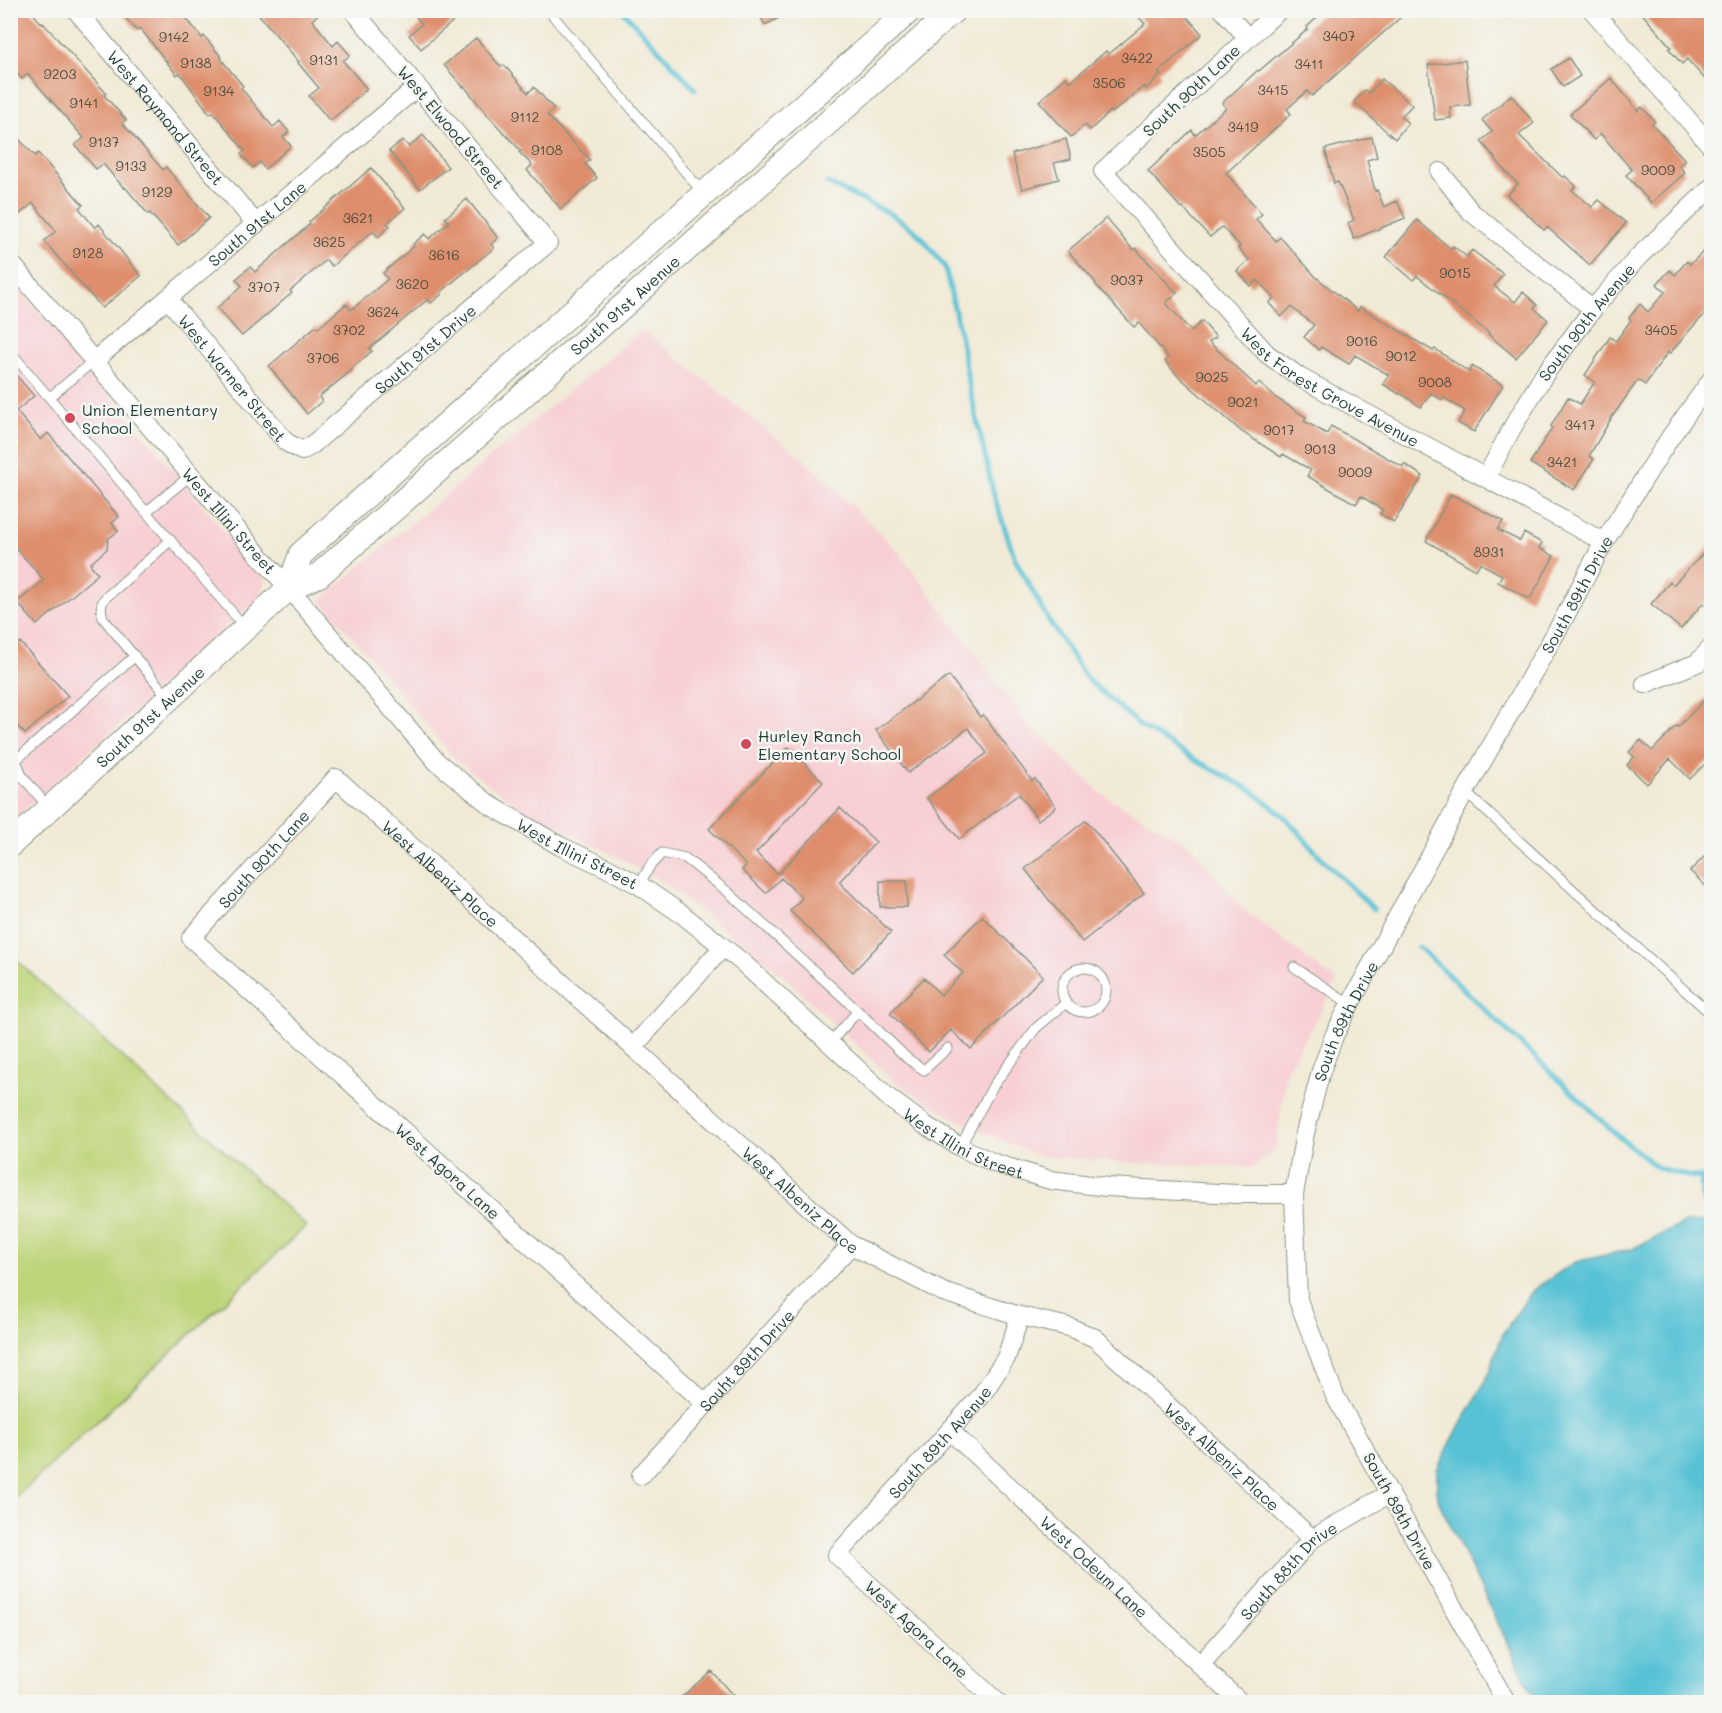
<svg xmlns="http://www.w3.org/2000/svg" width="1722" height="1713" viewBox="0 0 1722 1713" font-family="Mali,sans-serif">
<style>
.built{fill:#f7cfd4}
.green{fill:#bdd478;stroke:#6e8856;stroke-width:1.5}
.water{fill:#59c2d5;stroke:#3c8084;stroke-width:1.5}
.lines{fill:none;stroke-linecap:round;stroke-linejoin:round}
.stream{stroke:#59c2d5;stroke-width:5}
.building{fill:#de8e6c}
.service-casing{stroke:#889485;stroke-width:11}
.minor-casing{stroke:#889485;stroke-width:20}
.secondary-casing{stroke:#889485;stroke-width:26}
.service{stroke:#fff;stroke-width:9}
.minor{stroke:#fff;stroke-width:18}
.secondary{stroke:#fff;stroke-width:24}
.poi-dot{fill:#d1495b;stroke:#f6f6f2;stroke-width:2}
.labels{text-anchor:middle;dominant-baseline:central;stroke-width:5;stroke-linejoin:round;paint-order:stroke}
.number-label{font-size:14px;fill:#4f5142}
.street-label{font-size:16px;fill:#1f3d34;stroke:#f6f6f2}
.poi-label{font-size:16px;fill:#1f3d34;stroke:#f6f6f2;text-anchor:start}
</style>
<rect width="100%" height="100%" fill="#f6f6f2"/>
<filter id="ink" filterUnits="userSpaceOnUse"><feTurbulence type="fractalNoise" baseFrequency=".0167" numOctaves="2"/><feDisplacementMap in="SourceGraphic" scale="12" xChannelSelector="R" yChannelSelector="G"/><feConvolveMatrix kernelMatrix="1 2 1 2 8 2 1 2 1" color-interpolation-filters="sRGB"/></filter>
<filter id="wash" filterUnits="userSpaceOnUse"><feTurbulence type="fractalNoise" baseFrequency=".008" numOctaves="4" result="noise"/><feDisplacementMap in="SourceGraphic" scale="24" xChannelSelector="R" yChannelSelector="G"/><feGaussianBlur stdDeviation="1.35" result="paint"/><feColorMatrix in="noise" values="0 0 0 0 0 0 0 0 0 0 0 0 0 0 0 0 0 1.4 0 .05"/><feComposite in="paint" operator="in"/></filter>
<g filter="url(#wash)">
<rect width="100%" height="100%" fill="#f1ead6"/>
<path class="built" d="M 10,278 L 247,558 L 261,573 L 265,583 L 259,598 L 11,822 Z
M 642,330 L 810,465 L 897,550 L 1030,727 L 1102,794 L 1190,846 L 1239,906 L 1337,982 L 1286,1071 L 1276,1148 L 1254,1167 L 1138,1163 L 1038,1156 L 955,1119 L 896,1083 L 786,978 L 664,883 L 620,858 L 519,807 L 457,761 L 371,658 L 320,600 Z"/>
<path class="green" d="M 10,954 L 306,1226 L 11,1502 L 10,1502 Z"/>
<path class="water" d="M 1711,1222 L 1711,1700 L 1702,1702 L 1540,1702 L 1529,1687 L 1437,1498 L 1437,1470 L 1453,1438 L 1486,1380 L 1503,1333 L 1533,1290 L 1575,1262 L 1632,1249 L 1685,1223 Z"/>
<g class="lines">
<path class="stream" d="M 622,10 L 695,89
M 827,183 L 891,214 L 914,230 L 924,240 L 945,267 L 960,334 L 969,385 L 994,496 L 1015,559 L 1049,621 L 1087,679 L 1142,727 L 1195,760 L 1251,790 L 1284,816 L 1325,862 L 1374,909
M 1419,947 L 1618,1136 L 1658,1168 L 1687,1176 L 1712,1179
M 1701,1177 L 1702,1197 L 1708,1212"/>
</g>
<g id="blocks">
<path class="building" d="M 10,10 L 30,10 L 42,24 L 43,23 L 106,93 L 104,95 L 126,120 L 122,123 L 163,170 L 166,167 L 209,218 L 178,245 L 150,213 L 148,214 L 125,187 L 124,188 L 103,164 L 96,169 L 75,145 L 84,138 L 28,74 L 22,79 L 10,66 Z
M 119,10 L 180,10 L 202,38 L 204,36 L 222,58 L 221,59 L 243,86 L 241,88 L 273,127 L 280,121 L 289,132 L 283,137 L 291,146 L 265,169 L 259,162 L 253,168 L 241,154 L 245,151 L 213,112 L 210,114 L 180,73 L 177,75 L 140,28 L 137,31 Z
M 255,10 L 323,10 L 312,20 L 333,46 L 338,41 L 350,55 L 343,61 L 367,89 L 330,121 L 309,96 L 319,88 L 298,63 L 299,62 Z
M 410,10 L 466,10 L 421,49 L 409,35 L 422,24 Z
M 757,10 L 795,10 L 765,25 Z
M 1147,10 L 1181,10 L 1202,34 L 1158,72 L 1161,75 L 1146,89 L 1144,86 L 1112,113 L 1111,111 L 1090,130 L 1085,125 L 1071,137 L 1039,101 L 1066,77 L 1070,82 L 1106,51 L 1109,54 L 1145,24 L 1139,17 Z
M 1325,10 L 1409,10 L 1312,96 L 1307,91 L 1287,109 L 1291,114 L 1226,173 L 1262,214 L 1256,219 L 1276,241 L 1280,237 L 1316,277 L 1358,311 L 1360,307 L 1433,351 L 1435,349 L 1469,372 L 1472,366 L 1503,385 L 1474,432 L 1458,423 L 1465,411 L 1444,398 L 1442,400 L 1431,393 L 1421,407 L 1400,393 L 1399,394 L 1383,384 L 1389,375 L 1355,355 L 1349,364 L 1321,347 L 1319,350 L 1304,337 L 1314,325 L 1291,307 L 1281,317 L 1269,303 L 1274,298 L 1257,280 L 1251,286 L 1237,271 L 1249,260 L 1238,248 L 1240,246 L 1222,227 L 1210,237 L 1182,207 L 1181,208 L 1148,171 L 1192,130 L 1195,135 L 1226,108 L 1222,103 L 1258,70 L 1259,71 L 1308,29 L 1307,27 Z
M 1639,10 L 1701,10 L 1712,22 L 1712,87 L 1687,59 L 1682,64 L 1669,49 L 1671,47 Z
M 476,38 L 501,67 L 504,65 L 528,93 L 534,87 L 554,109 L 547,115 L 590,160 L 585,164 L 597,178 L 561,209 L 527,170 L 532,165 L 519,152 L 521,151 L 490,118 L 464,86 L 463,87 L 444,65 Z
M 1569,58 L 1580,76 L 1563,87 L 1551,69 Z
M 1465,60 L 1470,105 L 1450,107 L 1451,118 L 1435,120 L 1428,65 Z
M 1611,78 L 1638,111 L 1642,107 L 1655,122 L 1652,124 L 1685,160 L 1679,166 L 1685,173 L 1651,203 L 1626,175 L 1632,170 L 1601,134 L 1594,140 L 1570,114 Z
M 1382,79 L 1412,105 L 1401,117 L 1408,123 L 1395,139 L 1354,102 L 1365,90 L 1369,93 Z
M 1511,95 L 1534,123 L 1519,135 L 1563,178 L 1565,176 L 1576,186 L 1572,190 L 1592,207 L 1599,200 L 1626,223 L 1590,265 L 1547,227 L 1544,230 L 1507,195 L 1518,184 L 1506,172 L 1481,141 L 1492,132 L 1482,120 Z
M 10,130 L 35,156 L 38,153 L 83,205 L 79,208 L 95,228 L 99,224 L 141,276 L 102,308 L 44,241 L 56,231 L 33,203 L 20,214 L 10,204 Z
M 423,135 L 448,167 L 420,189 L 389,151 L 403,140 L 409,147 Z
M 1372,137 L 1377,157 L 1367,160 L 1375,191 L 1377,190 L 1384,207 L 1397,201 L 1405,218 L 1354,239 L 1348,223 L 1354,220 L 1338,182 L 1334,183 L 1325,149 Z
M 1066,139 L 1071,159 L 1054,163 L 1059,179 L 1022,189 L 1012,154 Z
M 371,168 L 405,208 L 387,223 L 390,226 L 378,237 L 373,231 L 332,266 L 326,260 L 290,291 L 292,293 L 242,336 L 217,308 L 242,286 L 236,279 L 250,267 L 255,272 L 310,224 L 309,222 Z
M 467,199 L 498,238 L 491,244 L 494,248 L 441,292 L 442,294 L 431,303 L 428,299 L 369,349 L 372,351 L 351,369 L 352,370 L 319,397 L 322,401 L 307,414 L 269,366 L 316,326 L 318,328 L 346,304 L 351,310 L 388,279 L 383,273 L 414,246 L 413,244 L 425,234 L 429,239 L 449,222 L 445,218 Z
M 1106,218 L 1133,250 L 1135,248 L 1177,293 L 1166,303 L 1191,331 L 1202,321 L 1216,337 L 1209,342 L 1256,386 L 1259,383 L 1276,398 L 1306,417 L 1304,421 L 1327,434 L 1331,426 L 1403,467 L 1404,464 L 1423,476 L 1394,522 L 1380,514 L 1383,510 L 1361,496 L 1356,504 L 1307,476 L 1311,470 L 1283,454 L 1281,457 L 1242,432 L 1176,374 L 1165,361 L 1168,357 L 1139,323 L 1134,327 L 1095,284 L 1096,283 L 1068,251 Z
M 1417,220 L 1451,249 L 1453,246 L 1467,257 L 1472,250 L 1503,274 L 1494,286 L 1515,302 L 1523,292 L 1537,305 L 1534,308 L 1548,320 L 1516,358 L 1488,334 L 1489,333 L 1417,276 L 1413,280 L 1386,257 Z
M 1712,244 L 1712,308 L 1697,322 L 1670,353 L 1668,352 L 1645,385 L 1638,380 L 1612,417 L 1589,456 L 1594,459 L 1574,490 L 1530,463 L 1552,428 L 1551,426 L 1568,397 L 1580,404 L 1595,382 L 1585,375 L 1610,337 L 1616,341 L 1631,320 L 1629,318 L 1640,304 L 1648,312 L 1665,292 L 1657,284 L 1670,270 L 1675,275 L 1687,261 L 1690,264 Z
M 10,368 L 34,396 L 16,411 L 41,440 L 48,433 L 119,517 L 112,523 L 118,531 L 108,539 L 107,549 L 90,564 L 98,574 L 37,625 L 17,602 L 44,580 L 10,541 Z
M 1451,494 L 1503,521 L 1498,530 L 1520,541 L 1524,533 L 1542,543 L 1539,548 L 1554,556 L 1530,599 L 1498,582 L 1502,575 L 1480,563 L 1476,570 L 1426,541 Z
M 1712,544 L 1712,611 L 1703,603 L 1681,629 L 1651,604 L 1670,582 L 1673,585 Z
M 20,642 L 68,696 L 25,734 L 10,718 L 10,651 Z
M 949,676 L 980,717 L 983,715 L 1032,781 L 1035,779 L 1056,807 L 1038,820 L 1019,794 L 959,839 L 927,798 L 987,753 L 968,728 L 908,773 L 876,730 Z
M 1712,692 L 1712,757 L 1690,779 L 1670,759 L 1647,784 L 1627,765 L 1634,757 L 1629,752 L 1641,740 L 1652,751 L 1676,726 L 1678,727 Z
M 788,747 L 823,782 L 756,853 L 778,874 L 840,808 L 876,842 L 839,882 L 891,932 L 853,972 L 790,911 L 802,898 L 781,878 L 766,893 L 742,870 L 746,865 L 709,829 Z
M 1086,820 L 1144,893 L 1082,942 L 1025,869 Z
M 1712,849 L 1712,892 L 1690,871 Z
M 880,881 L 907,881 L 907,907 L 880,907 Z
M 982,916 L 1043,976 L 971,1049 L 951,1030 L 929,1052 L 890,1013 L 924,978 L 941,995 L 963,973 L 944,955 Z
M 711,1671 L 739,1702 L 676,1702 Z"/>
</g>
</g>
<g filter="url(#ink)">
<use href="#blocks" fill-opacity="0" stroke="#889485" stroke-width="1.5"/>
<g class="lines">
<defs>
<path id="service" d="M 548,10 L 704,194
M 14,356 L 146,512 L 191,475
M 50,397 L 95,360
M 146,512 L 244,626
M 168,697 L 103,618 C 101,610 100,606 104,599 L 171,540
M 1465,792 L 1712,1015
M 49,808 L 22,776 L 16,760 L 135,656
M 639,885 L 650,866 L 662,853 L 685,858 L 728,892 L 858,1011 L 829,1044
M 1294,967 L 1350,1004
M1062 990a22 22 0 1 1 44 0a22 22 0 1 1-44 0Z
M 858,1011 L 908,1059 L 924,1070 L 948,1048
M 960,1147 L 993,1086 L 1036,1028 L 1066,1003"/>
<g id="minor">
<path id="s1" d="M 76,10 L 256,224"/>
<path d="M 1223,10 L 1248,38"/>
<path id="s2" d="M 1279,10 L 1103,171 L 1267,354 L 1301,378 L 1604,542"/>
<path d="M 1592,10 L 1712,147"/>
<path d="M 1440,172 L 1471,212 L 1593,309"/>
<path id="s3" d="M 10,262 L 257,553 L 289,588 L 437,762 L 490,805 L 560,846 L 605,867 L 639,885 L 683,915 L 742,962 L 890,1099 L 925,1125 L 960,1147 L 994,1163 L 1050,1180 L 1107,1187 L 1236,1194 L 1294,1194"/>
<path id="s4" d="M 168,299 L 286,442 L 302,451 L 312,445 L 548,243 L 353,10"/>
<path id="s5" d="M 95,360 L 417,87"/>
<path id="s6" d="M 1486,478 L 1512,428 L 1544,375 L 1593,309 L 1639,256 L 1712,187"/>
<path d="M 1645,684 L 1697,663 L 1712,647"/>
<path d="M 633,1047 L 723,947"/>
<path id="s7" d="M 706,1404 L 191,938 L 336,778 L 851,1245 L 943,1292 L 1020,1316 L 1069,1327 L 1095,1338 L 1312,1539"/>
<path id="s8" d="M 950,1431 L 1240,1702"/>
<path id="s9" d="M 641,1475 L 851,1245"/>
<path id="s10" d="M 1200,1665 L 1312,1539 L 1390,1493"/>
<path id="s11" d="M 997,1702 L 837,1555 L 981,1396 L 1006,1358 L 1020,1316"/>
<path id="s12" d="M 1506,1702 L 1335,1396 L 1298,1300 L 1294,1194 L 1305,1133 L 1321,1071 L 1334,1036 L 1350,1004 L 1465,792 L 1563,620 L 1604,542 L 1671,436 L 1712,379"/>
</g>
<g id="secondary">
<path d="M 289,588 L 301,554 L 910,10"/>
<path id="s13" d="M 10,845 L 289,588 L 319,575 L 501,415 L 954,10"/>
</g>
</defs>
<use href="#service" class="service-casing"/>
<use href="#minor" class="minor-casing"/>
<use href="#secondary" class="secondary-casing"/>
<use href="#service" class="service"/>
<use href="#minor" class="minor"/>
<use href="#secondary" class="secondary"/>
</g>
</g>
<g class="poi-dot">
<circle cx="70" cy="418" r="6"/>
<circle cx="746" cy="744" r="6"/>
</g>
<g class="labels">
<g class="number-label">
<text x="1339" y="35">3407</text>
<text x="174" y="36">9142</text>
<text x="1137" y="57">3422</text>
<text x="324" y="59">9131</text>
<text x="196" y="62">9138</text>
<text x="1309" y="63">3411</text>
<text x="60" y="73">9203</text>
<text x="1109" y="82">3506</text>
<text x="1273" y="89">3415</text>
<text x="219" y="90">9134</text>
<text x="84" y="102">9141</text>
<text x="525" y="116">9112</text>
<text x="1243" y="126">3419</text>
<text x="104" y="141">9137</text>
<text x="547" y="149">9108</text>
<text x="1209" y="151">3505</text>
<text x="131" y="165">9133</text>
<text x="1658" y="169">9009</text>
<text x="157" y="191">9129</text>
<text x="358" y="217">3621</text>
<text x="329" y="241">3625</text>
<text x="88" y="252">9128</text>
<text x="444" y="254">3616</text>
<text x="1455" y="272">9015</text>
<text x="1127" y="279">9037</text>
<text x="412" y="283">3620</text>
<text x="264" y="286">3707</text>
<text x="383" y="311">3624</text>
<text x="349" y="329">3702</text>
<text x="1661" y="329">3405</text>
<text x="1362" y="340">9016</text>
<text x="1401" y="355">9012</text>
<text x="323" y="357">3706</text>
<text x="1212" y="376">9025</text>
<text x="1435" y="381">9008</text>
<text x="1243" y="401">9021</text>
<text x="1580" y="424">3417</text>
<text x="1279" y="429">9017</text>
<text x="1320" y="448">9013</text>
<text x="1562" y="461">3421</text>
<text x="1355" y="471">9009</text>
<text x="1489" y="551">8931</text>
</g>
<g class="street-label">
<text transform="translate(1191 90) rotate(-43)">South 90th Lane</text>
<text stroke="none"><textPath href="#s1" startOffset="140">West Raymond Street</textPath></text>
<text transform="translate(451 127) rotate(50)">West Elwood Street</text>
<text stroke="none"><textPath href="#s5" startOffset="212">South 91st Lane</textPath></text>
<text stroke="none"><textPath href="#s13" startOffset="820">South 91st Avenue</textPath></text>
<text stroke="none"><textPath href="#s6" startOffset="186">South 90th Avenue</textPath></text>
<text stroke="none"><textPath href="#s4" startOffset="364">South 91st Drive</textPath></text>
<text stroke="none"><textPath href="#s4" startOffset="102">West Warner Street</textPath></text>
<text stroke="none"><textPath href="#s2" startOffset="555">West Forest Grove Avenue</textPath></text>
<text stroke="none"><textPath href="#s3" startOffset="339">West Illini Street</textPath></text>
<text stroke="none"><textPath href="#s12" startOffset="1227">South 89th Drive</textPath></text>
<text stroke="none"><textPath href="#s13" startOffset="190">South 91st Avenue</textPath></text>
<text stroke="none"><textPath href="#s3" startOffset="826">West Illini Street</textPath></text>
<text stroke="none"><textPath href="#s7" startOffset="802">South 90th Lane</textPath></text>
<text stroke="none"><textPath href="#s7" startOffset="1052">West Albeniz Place</textPath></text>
<text stroke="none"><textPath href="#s12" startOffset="741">South 89th Drive</textPath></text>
<text stroke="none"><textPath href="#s3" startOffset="1312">West Illini Street</textPath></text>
<text transform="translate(448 1171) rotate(42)">West Agora Lane</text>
<text stroke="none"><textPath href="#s7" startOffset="1538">West Albeniz Place</textPath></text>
<text stroke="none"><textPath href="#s9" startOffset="156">Souht 89th Drive</textPath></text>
<text stroke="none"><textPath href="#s11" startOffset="370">South 89th Avenue</textPath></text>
<text stroke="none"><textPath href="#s7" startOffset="2042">West Albeniz Place</textPath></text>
<text transform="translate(1400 1511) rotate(61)">South 89th Drive</text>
<text stroke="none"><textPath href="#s8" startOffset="198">West Odeum Lane</textPath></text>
<text stroke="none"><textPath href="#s10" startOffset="130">South 88th Drive</textPath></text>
<text transform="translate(917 1629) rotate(43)">West Agora Lane</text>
</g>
<g class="poi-label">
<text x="82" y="409">Union Elementary<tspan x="82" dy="18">School</tspan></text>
<text x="758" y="735">Hurley Ranch<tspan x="758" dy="18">Elementary School</tspan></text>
</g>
</g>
<rect width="1722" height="1713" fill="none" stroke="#f6f6f2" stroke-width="36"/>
</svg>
